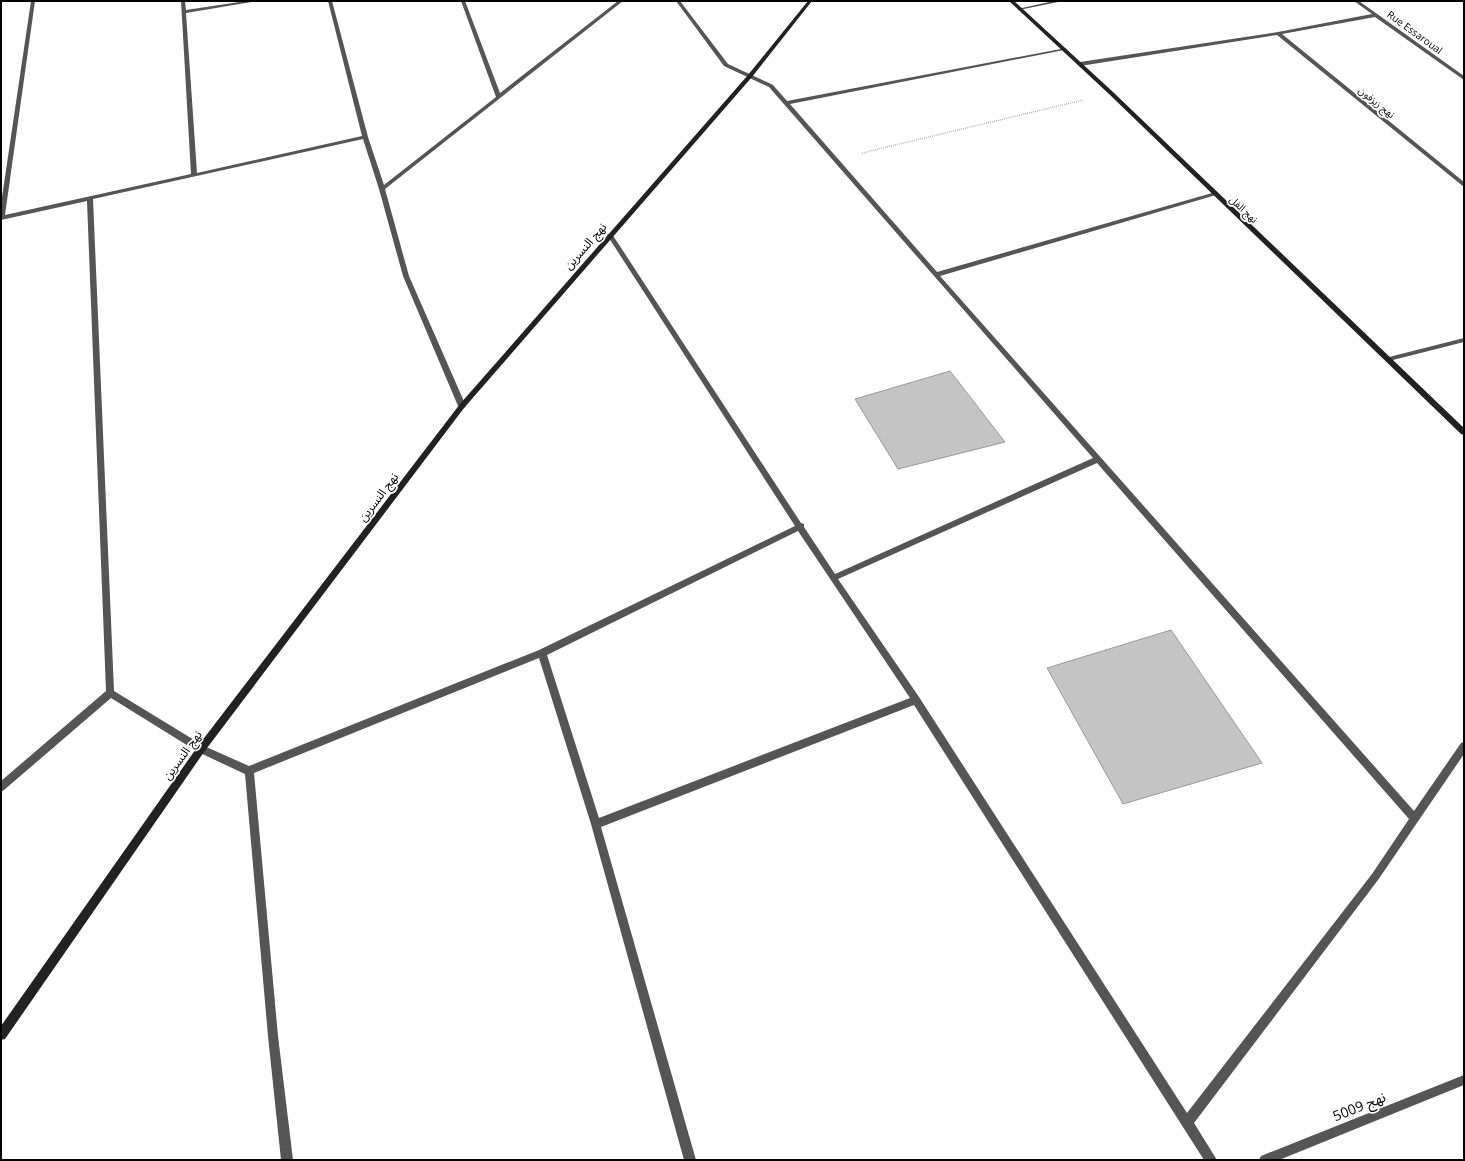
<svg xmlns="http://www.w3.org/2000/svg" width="1465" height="1161" viewBox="0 0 1465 1161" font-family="'Open Sans','Noto Sans Arabic',sans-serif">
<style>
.building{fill:#c4c4c4;stroke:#999}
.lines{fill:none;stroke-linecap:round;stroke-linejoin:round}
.path{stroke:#777;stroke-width:1.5;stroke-dasharray:0.5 1.5;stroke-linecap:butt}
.street{fill:#555;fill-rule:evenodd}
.secondary{fill:#222;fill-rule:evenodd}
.labels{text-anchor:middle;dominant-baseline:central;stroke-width:3.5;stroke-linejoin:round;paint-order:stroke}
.far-street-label{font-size:10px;fill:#000;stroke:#fff}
.street-label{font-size:12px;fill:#000;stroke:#fff}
.near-street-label{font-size:14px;fill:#000;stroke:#fff}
</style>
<rect width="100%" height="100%" fill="#fff"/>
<path class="building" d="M 950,371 L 1005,442 L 898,469 L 855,399 Z
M 1171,630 L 1262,763 L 1123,804 L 1047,668 Z"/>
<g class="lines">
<path class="path" d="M 862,153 L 1083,100"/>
<path class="street" d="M 31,1 L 35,1 L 5,215 L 191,174 L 181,1 L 185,1 L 186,10 L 246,1 L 257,1 L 186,13 L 197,173 L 362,136 L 328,1 L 332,1 L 368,137 L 384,185 L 496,97 L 461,1 L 465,1 L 500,93 L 618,1 L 623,1 L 385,189 L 409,276 L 466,406 L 464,408 L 462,409 L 458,406 L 403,276 L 379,189 L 363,139 L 93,199 L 114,691 L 204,746 L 249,766 L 539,650 L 795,526 L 607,235 L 608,234 L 612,234 L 801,523 L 804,524 L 804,527 L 835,574 L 1093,458 L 769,87 L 724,66 L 676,1 L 680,1 L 728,64 L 773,85 L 787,101 L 1066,48 L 1066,50 L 1064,50 L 790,104 L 937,272 L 1212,193 L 1216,193 L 1216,195 L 940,276 L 1414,811 L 1461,743 L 1464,742 L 1464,754 L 1378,880 L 1194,1123 L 1217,1160 L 1204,1160 L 914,705 L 601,827 L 696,1160 L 684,1160 L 591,824 L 539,658 L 254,773 L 278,1036 L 293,1160 L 281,1160 L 268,1036 L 245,774 L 198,752 L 111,698 L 4,790 L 1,792 L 1,781 L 106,691 L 87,201 L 1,220 L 1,204 ZM 1097,463 L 1409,819 L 1372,874 L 1187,1113 L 919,697 L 838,579 ZM 798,531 L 910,698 L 599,818 L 547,655 Z
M 1054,1 L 1063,1 L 1019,10 L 1017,9 Z
M 1354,1 L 1359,1 L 1464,76 L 1464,80 L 1375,17 L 1282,34 L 1464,182 L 1464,187 L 1277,35 L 1080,66 L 1077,64 L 1080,62 L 1278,32 L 1372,14 Z
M 1464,338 L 1464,342 L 1389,361 L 1386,359 L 1389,357 Z
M 1464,1075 L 1464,1085 L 1279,1160 L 1259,1160 L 1261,1156 Z"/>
<path class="secondary" d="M 808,1 L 812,1 L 752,77 L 464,408 L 204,752 L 5,1039 L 1,1040 L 1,1026 L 198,746 L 460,404 L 748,75 Z
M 1009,1 L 1014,1 L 1113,92 L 1464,428 L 1464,435 L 1461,434 L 1109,94 Z"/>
</g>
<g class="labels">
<g class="far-street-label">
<text transform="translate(1415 32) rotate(36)">Rue Essaroual</text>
<text transform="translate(1377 102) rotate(39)">نهج زيزفون</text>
<text transform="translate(1244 209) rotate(43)">نهج الفل</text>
</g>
<g class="street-label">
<text transform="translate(585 246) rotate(-49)">نهج النسرين</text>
<text transform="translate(378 497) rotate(-53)">نهج النسرين</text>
<text transform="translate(182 755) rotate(-54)">نهج النسرين</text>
</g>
<g class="near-street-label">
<text transform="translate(1359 1106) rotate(-22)">نهج 5009</text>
</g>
</g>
<rect width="1465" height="1161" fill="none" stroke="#000000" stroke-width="4"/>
</svg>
